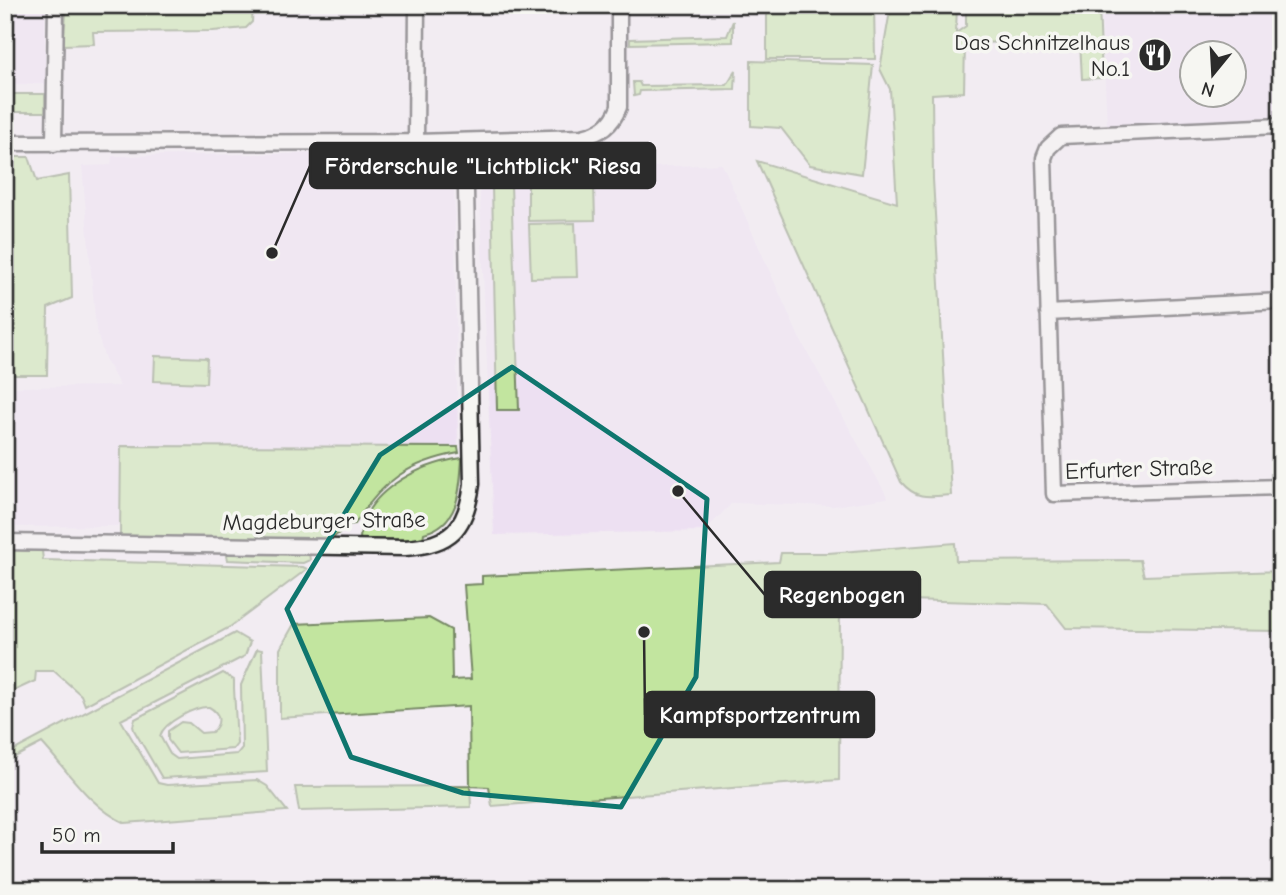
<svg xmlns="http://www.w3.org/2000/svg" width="1286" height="895" viewBox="0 0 1286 895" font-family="'Comic Neue',sans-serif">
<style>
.built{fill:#ede0f2;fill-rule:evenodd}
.green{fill:#c2e59f;stroke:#768865;stroke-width:2}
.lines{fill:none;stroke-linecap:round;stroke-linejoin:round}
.street-casing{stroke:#2b2b2b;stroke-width:19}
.street{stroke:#f6f6f2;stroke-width:14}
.marked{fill:none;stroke:#0f766e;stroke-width:5;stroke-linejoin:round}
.labels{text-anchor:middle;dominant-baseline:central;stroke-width:7;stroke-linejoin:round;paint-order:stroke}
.poi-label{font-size:23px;fill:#2b2b2b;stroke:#f6f6f2;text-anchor:end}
.street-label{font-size:23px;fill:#2b2b2b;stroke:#f6f6f2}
.leader{fill:none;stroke:#2b2b2b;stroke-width:2.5}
.callout-dot{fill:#2b2b2b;stroke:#f6f6f2;stroke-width:2.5}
.callout{fill:#2b2b2b;stroke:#2b2b2b;stroke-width:2.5}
.callout-label{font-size:24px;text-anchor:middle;font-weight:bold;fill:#fff}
</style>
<rect width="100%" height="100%" fill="#f2ecf2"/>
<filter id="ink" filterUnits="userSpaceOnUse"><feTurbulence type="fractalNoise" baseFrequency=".0143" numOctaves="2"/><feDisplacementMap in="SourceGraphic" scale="14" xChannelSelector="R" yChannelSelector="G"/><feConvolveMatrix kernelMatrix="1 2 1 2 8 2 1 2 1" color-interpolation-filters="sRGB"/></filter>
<g filter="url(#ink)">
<path class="built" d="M 5,5 L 45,5 L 45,84 L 5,84 Z
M 1101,5 L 1281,5 L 1281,116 L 1107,126 ZM 1192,52 L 1234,52 L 1234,94 L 1192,94 Z
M 434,152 L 454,176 L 458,447 L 121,446 L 121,526 L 5,527 L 5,387 L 120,386 L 105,359 L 96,330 L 82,166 L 111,165 L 112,156 Z
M 722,164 L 799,337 L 888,498 L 834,506 L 732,503 L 705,531 L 494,535 L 479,174 Z"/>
<path class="green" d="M 67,5 L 253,5 L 252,22 L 246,28 L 213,31 L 93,32 L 94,44 L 63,45 Z
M 891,5 L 957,5 L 956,33 L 966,26 L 966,5 L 1099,5 L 1102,78 L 1082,79 L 1080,41 L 965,43 L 964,92 L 932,94 L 933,179 L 951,495 C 928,497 917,500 901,482 L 757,161 L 897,203 L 890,89 L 880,69 Z
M 767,6 L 874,6 L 875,59 L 767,59 Z
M 733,21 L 733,42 L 630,44 L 630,39 L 727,36 Z
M 751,61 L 873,65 L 862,174 L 810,165 L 781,128 L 751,126 Z
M 736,70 L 735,89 L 640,91 L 639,95 L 634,96 L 633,82 L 639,82 L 641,86 L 727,85 Z
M 8,94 L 45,94 L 45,112 L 8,112 Z
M 5,157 L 29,157 L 37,181 L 69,175 L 72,298 L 48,308 L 47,375 L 5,375 Z
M 511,185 L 519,410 L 497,410 L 492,186 Z
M 528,185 L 594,185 L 595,220 L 528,221 Z
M 575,223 L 577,277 L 531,278 L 529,224 Z
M 155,356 L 207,358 L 206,383 L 154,381 Z
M 121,446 L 458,447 L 459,453 C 409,462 382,481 355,524 L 341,525 L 339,533 L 330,540 L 120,537 Z
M 462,458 C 460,489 460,524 424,533 L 423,539 L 360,540 C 361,492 420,464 462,458 Z
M 955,543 L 956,561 L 1140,560 L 1144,576 L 1281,571 L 1281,631 L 1066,628 L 1047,604 L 840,598 L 839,780 L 492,806 L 489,787 L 470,786 L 471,807 L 299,811 L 295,787 L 470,786 L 469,706 L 280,718 L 280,649 L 294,624 L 429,618 L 451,630 L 452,680 L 471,679 L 464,585 L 482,584 L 482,576 L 779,562 L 781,553 L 828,553 Z
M 5,550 L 42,551 L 43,560 L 303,567 L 307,569 L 230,627 L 85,705 L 81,695 L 54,671 L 36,671 L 35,681 L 5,695 Z
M 226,551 L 309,553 L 310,560 L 303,563 L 228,560 Z
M 235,633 L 250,642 L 245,656 L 121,720 L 158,783 L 167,785 L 257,780 L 267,786 L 287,811 L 125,823 C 91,808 67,770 42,743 L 5,762 L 5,755 Z
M 257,649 L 262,650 L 267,772 L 162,778 L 134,730 L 133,726 L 135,719 L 223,673 L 234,680 L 234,688 L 237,744 L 233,749 L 178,753 L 168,740 L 168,731 L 181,722 L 189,723 L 201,733 L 212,732 C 222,723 220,713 209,707 C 196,706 164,722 160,736 L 170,754 L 177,759 L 237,754 L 242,748 L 241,685 Z"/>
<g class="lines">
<defs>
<path id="street" d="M 1281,126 L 1061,136 L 1048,148 L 1044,158 L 1054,494 L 1281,487
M 416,142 L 417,5
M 5,143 L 416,142 L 582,137 C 601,133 612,125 619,107 L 619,5
M 54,144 L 56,5
M 1048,313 L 1281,301
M 5,542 L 405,548 C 451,545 466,529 472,484 L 465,141"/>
</defs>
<use href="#street" class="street-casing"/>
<use href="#street" class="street"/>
</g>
</g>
<path d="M0 0H1286V895H0ZM 512,367 L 707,499 L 696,677 L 621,807 L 463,793 L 351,757 L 287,609 L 380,455 Z" fill="#f2ecf2" fill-opacity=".55" fill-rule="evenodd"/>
<path class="marked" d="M 512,367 L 707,499 L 696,677 L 621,807 L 463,793 L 351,757 L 287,609 L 380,455 Z"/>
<defs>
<symbol id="restaurant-disc" viewBox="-11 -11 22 22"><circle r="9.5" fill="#2b2b2b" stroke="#f6f6f2"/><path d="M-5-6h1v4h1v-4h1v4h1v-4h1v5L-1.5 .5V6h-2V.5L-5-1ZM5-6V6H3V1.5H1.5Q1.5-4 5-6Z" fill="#fff"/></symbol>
</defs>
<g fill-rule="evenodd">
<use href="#restaurant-disc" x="1136" y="36" width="38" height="38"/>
</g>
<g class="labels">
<g class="poi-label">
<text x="1130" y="42">Das Schnitzelhaus<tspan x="1130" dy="26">No.1</tspan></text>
</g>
<g class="street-label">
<text transform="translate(1139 469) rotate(-2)">Erfurter Straße</text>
<text transform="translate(324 521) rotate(-1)">Magdeburger Straße</text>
</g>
</g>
<path class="leader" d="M272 253L310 166M678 491L765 595M644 632L645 715"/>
<g class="callout-dot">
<circle cx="272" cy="253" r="7"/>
<circle cx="678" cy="491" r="7"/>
<circle cx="644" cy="632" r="7"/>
</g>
<g class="callout">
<rect x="310" y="143" width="345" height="45" rx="7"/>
<rect x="765" y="572" width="155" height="45" rx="7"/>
<rect x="645" y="692" width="229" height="45" rx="7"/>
</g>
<g class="callout-label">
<text x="483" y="174">Förderschule "Lichtblick" Riesa</text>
<text x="842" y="603">Regenbogen</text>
<text x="760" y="723">Kampfsportzentrum</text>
</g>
<rect width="1286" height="895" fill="none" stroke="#f6f6f2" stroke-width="28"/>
<rect x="14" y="14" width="1258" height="867" fill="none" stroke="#2b2b2b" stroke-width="2.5" filter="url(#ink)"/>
<g transform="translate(1213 74) rotate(198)"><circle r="33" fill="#f6f6f2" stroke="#a5a5a2" stroke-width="2"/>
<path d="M0-5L12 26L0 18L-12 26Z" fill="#2b2b2b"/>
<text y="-10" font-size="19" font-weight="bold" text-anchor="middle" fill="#2b2b2b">N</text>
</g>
<path d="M42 842v10h131v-10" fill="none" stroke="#2b2b2b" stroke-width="3.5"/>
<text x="52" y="842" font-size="21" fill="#2b2b2b" stroke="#f6f6f2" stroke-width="5" paint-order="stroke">50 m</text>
</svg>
